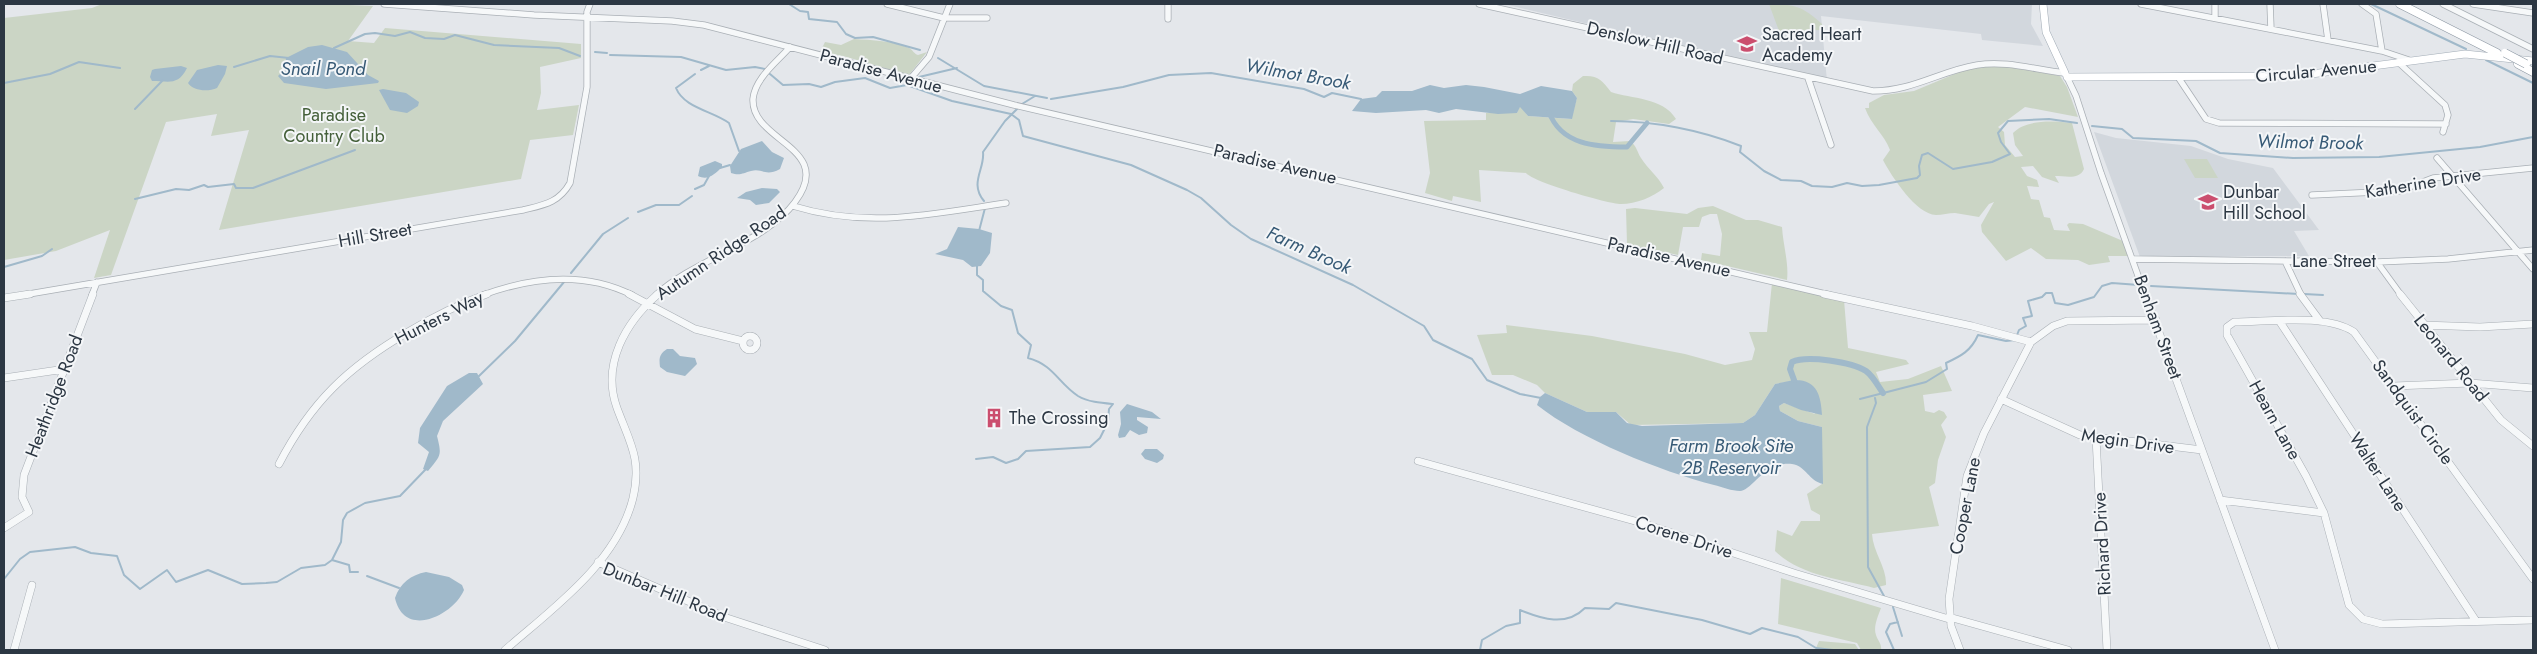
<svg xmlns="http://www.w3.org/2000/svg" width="2537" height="654" viewBox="0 0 2537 654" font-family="Jost,sans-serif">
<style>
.built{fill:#d2d7dd}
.green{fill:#cbd5c5}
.water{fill:#a0b9ca}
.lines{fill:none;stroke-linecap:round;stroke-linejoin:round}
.stream{stroke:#a0b9ca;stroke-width:2}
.canal-far1{stroke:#a0b9ca;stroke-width:5}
.canal{stroke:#a0b9ca;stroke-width:6}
.minor-far1-casing{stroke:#a9afb5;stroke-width:7}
.minor-casing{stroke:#a9afb5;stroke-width:8}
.major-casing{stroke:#a3adb7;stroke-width:8}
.highway-casing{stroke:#8b96a2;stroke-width:9}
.minor-far1{stroke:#f6f8f9;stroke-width:5.5}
.minor{stroke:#f6f8f9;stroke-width:7}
.major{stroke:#fff;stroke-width:7}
.highway{stroke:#fff;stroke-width:8}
.highway-bridge-casing{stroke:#8b96a2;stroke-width:9;stroke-linecap:butt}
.highway-bridge{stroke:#fff;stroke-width:8}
.labels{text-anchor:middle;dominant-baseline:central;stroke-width:4;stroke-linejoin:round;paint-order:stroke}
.poi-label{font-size:18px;fill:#2c3743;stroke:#f4f6f8;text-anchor:start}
.street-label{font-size:18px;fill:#2c3743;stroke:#f4f6f8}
.park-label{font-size:18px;fill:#445f39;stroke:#f4f6f8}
.water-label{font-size:19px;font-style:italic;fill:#375a76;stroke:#f4f6f8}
</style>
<rect width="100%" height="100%" fill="#e4e7eb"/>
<path class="built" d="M 1504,4 L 2032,4 L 2031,24 L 2043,46 L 1982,40 L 1981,34 L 1821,16 L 1827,81 Z
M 2094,132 L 2116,138 L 2191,146 L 2228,159 L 2273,168 L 2319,230 L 2294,231 L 2309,256 L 2140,257 Z"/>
<path class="green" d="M 102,4 L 327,4 L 373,6 L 348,41 L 374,43 L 385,28 L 581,44 L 581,58 L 540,67 L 541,93 L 537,110 L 579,105 L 573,135 L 530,140 L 521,179 L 219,230 L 249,130 L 211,136 L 217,114 L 166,122 L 111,275 L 94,278 L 110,230 L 56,251 L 4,260 L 4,18 L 92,8 Z
M 1769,4 C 1794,4 1803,6 1822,24 L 1822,30 L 1779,31 Z
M 854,39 C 872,40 893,41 909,48 C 913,50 914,54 918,55 L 927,52 L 909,75 L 843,56 L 820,52 L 825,42 L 841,45 Z
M 2000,65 L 2060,76 L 2067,87 L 2078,117 L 2025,107 L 1998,127 L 2004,132 L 2005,145 L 2015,157 L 2023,156 L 2015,145 L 2013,133 C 2026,119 2054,121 2072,123 L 2084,169 C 2079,180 2066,176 2055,176 L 2059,183 L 2042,177 L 2033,166 L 2021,167 L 2027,176 L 2037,180 L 2039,187 L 2027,186 L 2031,199 L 2039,200 L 2044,217 L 2050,218 L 2054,230 L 2070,231 L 2067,225 L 2069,223 L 2083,224 L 2123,241 L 2128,256 L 2108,256 L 2110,262 L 2089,265 L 2078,260 L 2046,259 L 2031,248 L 2006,261 L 1982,232 L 1981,225 L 1994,202 L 1989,204 L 1979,217 C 1971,216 1963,214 1955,213 C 1949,213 1942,215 1936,215 C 1916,214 1892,177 1883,160 L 1890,150 C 1884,134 1871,125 1865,108 L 1869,108 L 1869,103 L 1884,95 L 1914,91 L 1969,68 Z
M 1583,76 C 1598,75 1602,80 1611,92 C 1631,99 1663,97 1676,119 L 1669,124 L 1633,119 L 1616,122 L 1613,142 L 1630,141 C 1637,146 1637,152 1641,158 C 1648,169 1658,176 1664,188 C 1653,197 1636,204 1621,204 C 1608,204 1533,182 1526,173 L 1479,170 L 1481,202 L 1453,196 L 1452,201 L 1425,193 L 1430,173 L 1424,121 L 1486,120 L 1486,113 L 1517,113 L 1520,106 L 1528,116 L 1571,119 L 1577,98 L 1572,91 L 1573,84 Z
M 2184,159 L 2207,159 L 2218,178 L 2195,178 Z
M 1713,206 L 1746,220 L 1758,220 L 1782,227 C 1783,245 1789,263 1787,280 L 1701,260 L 1702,253 L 1720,256 L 1722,234 L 1717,214 L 1710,214 L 1702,217 L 1699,227 L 1683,227 L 1678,255 L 1627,244 L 1626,209 L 1635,208 L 1687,214 L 1698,208 Z
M 1772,283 L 1844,300 L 1848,348 L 1906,360 L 1909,364 L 1876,372 L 1880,382 L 1908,379 L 1941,366 L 1952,391 L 1923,395 L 1925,411 L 1934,413 L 1939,410 L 1944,412 L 1947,417 L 1941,425 L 1946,437 L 1938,460 L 1935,483 L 1929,487 L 1939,526 L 1872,534 C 1873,552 1887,568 1886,585 L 1874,588 C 1841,579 1800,576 1775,551 L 1777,530 L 1792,536 L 1801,521 L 1820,521 L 1820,515 L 1811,510 L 1807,494 L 1822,484 L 1822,427 L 1798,421 L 1780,411 L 1779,406 L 1784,403 L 1815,414 L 1799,380 L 1775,384 L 1755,415 L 1743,423 L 1631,425 L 1616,412 L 1587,412 L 1545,393 L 1537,385 L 1513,375 L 1492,375 L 1477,335 L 1507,333 L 1506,325 L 1592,336 L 1685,354 L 1725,365 L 1752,360 L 1755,349 L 1749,332 L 1767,332 Z
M 1781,578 L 1881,608 C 1878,616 1873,627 1876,635 C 1878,641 1882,644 1881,650 L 1861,650 L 1857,643 L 1778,624 Z
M 1819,641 L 1855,644 L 1859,650 L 1818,650 L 1816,648 Z"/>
<path class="water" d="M 322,45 L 347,52 L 368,75 L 379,81 L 378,83 L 326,89 L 284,83 L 278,76 L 285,69 L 286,58 L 308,47 Z
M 218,65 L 227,66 L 225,74 L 217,88 C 208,92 193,91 188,83 L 197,70 Z
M 181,66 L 187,68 C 178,86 169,81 152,81 L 150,77 L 152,70 L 155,69 Z
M 1430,85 L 1444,88 L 1466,85 L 1484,87 L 1520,94 L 1541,86 L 1572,91 L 1577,98 L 1572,119 L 1528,116 L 1520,107 L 1517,113 L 1498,114 L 1456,109 L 1439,113 L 1426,110 L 1376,113 L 1352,111 L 1361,99 L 1376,97 L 1382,91 L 1412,91 Z
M 383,89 L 406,93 L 419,102 L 418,106 L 407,113 L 390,110 L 379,90 Z
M 762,141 L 772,152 L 784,158 L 780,169 C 765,177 763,168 751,171 C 743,173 740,176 731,173 L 730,166 L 741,149 Z
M 715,161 L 722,164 L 722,167 C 715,174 708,181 698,176 L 700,167 Z
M 762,188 L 777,189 L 780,192 L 769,203 L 756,205 L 750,200 L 737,198 L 746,192 Z
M 958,227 L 979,229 L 992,233 L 990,253 L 981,266 L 972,267 L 963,260 L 935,254 L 947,249 Z
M 667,349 L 673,349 L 680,356 L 695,358 L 697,364 L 685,376 L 667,372 L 660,367 C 659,359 659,354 667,349 Z
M 469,373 L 477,373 L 483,384 L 443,421 L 437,436 C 442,456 441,455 428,471 L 423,469 L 429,452 L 418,443 L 420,428 L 447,386 Z
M 1794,380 C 1817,379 1821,396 1822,415 L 1801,410 L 1784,403 L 1779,406 L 1780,411 L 1798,421 L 1822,427 L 1823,484 C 1809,481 1806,466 1792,464 C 1764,461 1752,491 1740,491 C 1732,491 1722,487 1714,485 C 1660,471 1580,439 1537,405 L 1540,397 L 1545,393 L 1587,412 L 1616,412 L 1627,423 L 1642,426 L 1743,423 L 1755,415 L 1775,384 Z
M 1127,404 L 1152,412 L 1161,419 L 1137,417 L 1137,420 L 1148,427 L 1147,433 L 1139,435 L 1130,430 L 1125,437 L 1119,438 L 1118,435 L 1121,424 L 1120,412 Z
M 1145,449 L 1157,449 L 1164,455 L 1163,459 L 1157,463 L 1145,459 L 1141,454 Z
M 426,572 L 449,577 L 462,585 L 464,590 C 453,616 404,639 395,598 C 400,583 411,575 426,572 Z"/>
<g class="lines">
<path class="stream" d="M 789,4 L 800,11 L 808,12 L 809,19 L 837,22 L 846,34 L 855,38 L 873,37 L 920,50
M 2371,4 L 2466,49
M 334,48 L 365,34 L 375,33 L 395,36 L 410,32 L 425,38 L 444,39 L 455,35 L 494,45 L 559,48 L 580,56
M 595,52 L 607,53
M 610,55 L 681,57 L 726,70 L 755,67 L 765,69
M 938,58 L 984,86 L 1047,98
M 2486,60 L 2533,83
M 234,67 L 270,56 L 289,58
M 701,70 L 709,66
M 695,74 L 676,88 C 684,108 713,111 729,123 L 739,151
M 770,74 L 783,85 L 809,84 L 821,87 L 835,82 L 865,78 L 890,88 L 907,85 L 952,101 L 1011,114 L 1019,120 L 1023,136 L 1131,165 L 1187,190 L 1201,198 L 1231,225 L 1251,239 L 1353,285 L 1424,326 L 1433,340 L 1472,359 L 1487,380 L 1520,394 L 1541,398
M 919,77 L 957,68
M 4,83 L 50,74 L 79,62 L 120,68
M 1051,99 L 1123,87 L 1169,75 L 1211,73 L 1304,89 L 1324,97 L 1332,93 L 1361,99
M 1022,104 L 1035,96
M 135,109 L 163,80
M 1611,121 C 1654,121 1701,130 1741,146 L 1740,152 L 1764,171 L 1781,180 L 1801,181 L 1812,186 L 1832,187 L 1847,183 L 1862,186 L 1879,185 L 1917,178 L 1920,175 L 1919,166 L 1922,155 L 1928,153 L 1953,169 L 1992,162 L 2010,154 L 2001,142 L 1998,133 L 2008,121 L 2049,119 L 2077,123
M 2092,126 L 2122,129 L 2133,138 L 2196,141 L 2220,153 L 2293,158 L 2379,157 L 2480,147 L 2533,137
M 720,168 L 730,165
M 695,189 L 704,185 L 709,176
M 135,199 L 176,189 L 189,190 L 204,185 L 208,187 L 234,184 L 236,188 L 253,188 L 355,150
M 984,201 C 969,183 985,169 983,152 L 1005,121 L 1018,108
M 638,212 L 656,205 L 679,205 L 692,196
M 979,231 L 985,208
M 4,267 L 42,256 L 52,249
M 571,273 L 603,234 L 628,218
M 2151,286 L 2299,294
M 2304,294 L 2323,295
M 2017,335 L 2019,330 L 2026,326 L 2023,318 L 2032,316 L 2028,301 L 2042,297 L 2046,293 L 2052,293 L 2055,303 L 2068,305 L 2094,297 L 2102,286 L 2112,283 L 2139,285
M 479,376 L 515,341 L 564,282
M 1875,398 L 1876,403 L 1867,427 L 1868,567 L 1884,596
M 1860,399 L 1926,382 L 1947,369 L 1946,363 C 1961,356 1971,351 1978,335 L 2006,341 L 2015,340
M 976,459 L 993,457 L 1006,463 L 1018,459 L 1026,451 L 1090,447 L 1100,438 L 1108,422 L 1109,409 L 1113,404 C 1101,403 1088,402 1078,396 C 1058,383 1054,365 1028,358 L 1031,345 L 1018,333 L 1012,310 L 1001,306 L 983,291 L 983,280 L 977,275 L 977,265
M 332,560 L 349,565 L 350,572 L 358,572
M 367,576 L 399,588
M 4,579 L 20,559 L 30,552 L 75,547 L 91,553 L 117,556 L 124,575 L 140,589 L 167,570 L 176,582 L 208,570 L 242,584 L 266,583 L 277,582 L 301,568 L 325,565 L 332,560 L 341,542 L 343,520 L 347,513 L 365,503 L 400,496 L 426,469
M 1893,607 L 1902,636
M 1480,650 L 1482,640 L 1506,626 L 1520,623 L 1520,610 C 1542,619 1566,627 1585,608 L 1609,609 L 1616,603 L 1702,620 L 1750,634 L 1762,628 L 1798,637 L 1816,648 L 1833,650
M 1894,650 L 1886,632 L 1890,624 L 1898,622"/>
<path class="canal-far1" d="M 1549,112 C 1561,145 1596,147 1627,147 L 1647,123"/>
<path class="canal" d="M 1794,380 L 1790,369 L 1792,362 C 1807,355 1852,362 1866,371 C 1873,376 1878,386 1883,393"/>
<defs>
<path id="minor-far1" d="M 384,4 L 534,15 L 672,21 L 704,25 L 1014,105 L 1830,295
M 887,4 L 944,18 L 987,18
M 1168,4 L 1168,19
M 1479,4 L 1873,91 C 1913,91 1940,71 1977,65 C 2006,60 2036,70 2065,73 L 2076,96 L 2101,173 L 2145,295
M 2141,4 L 2382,51 L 2412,61
M 2215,4 L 2215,18
M 2270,4 L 2271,29
M 2323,4 L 2328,40
M 2362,4 L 2376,14 L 2382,51
M 2443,4 L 2533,49
M 2473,4 L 2533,13
M 2398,62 L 2445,105 L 2448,115 L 2443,132
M 2178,77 L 2206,119 L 2219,123 L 2446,124
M 911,78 L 929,57 L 950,4
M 1808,78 L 1831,145
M 2437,158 L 2533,269
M 2312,195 L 2399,191 L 2433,178 L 2533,168
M 793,206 C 868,229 931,214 1006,203
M 2134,259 L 2377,262 L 2448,259 L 2533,250
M 2285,261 L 2301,295
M 2377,262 L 2401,295
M 23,295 L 523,210 C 543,205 559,203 570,183 L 587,87 L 587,12 L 590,4
M 92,295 L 97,282
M 483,295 C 532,277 584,271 632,295
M 656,295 C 695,259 765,243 795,202 C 836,147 751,142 753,99 C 755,78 777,62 790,47"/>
<path id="minor" d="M 629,294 L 695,329 L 743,341
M 1824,294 L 1972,326 L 2031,342
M 2145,294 L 2275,650
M 2300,294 L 2320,321
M 2400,294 L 2501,420 L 2533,446
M 4,298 L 30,294
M 2280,322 L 2476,621
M 2423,325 L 2480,327 L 2533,324
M743 343a7 7 0 1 1 14 0a7 7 0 1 1-14 0Z
M 4,378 L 65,369
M 2394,386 L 2470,383 L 2533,388
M 2001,399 L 2080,435 L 2202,450
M 2096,438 L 2107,650
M 1418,461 L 1642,523 L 1794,573 L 1949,619
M 279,464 C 311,402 348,367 408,332 C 433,317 459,304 487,294
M 2220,500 L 2324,513
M 4,528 L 29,512 L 22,497 L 24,475 L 93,294
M 598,562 L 727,618 L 825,650
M 2533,579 L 2354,332 C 2326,313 2268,322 2234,322 L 2227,327 L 2227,335 L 2306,476 L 2324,513 L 2349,605 L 2363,619 L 2382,624 L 2533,620
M 1949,617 L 2068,650
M 14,650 L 32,585
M 505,650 C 552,609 617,563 633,498 C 642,459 630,443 617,408 C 601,364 626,322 658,294
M 1960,650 L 1951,626 L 1949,599 L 1967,476 L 1984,433 L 2031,342 L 2053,326 L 2067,321 L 2156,320"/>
<path id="major" d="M 2043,4 L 2046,32 L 2065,73
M 2067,77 L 2296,76 L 2465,54 L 2533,61"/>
<path id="highway" d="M 2400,4 L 2497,53
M 2518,64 L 2533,72"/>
</defs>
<use href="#minor-far1" class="minor-far1-casing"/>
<use href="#minor" class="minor-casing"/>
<use href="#major" class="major-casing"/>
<use href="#highway" class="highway-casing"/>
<use href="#minor-far1" class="minor-far1"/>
<use href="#minor" class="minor"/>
<use href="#major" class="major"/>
<use href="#highway" class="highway"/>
<defs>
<path id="highway-bridge" d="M 2505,53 L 2526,64"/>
</defs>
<use href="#highway-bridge" class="highway-bridge-casing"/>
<use href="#highway-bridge" class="highway-bridge"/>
</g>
<defs>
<symbol id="school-bare" viewBox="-9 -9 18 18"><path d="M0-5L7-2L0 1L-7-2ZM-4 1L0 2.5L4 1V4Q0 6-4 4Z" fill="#cb4e6e" stroke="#f4f6f8" stroke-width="2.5" paint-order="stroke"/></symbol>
<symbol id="building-bare" viewBox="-9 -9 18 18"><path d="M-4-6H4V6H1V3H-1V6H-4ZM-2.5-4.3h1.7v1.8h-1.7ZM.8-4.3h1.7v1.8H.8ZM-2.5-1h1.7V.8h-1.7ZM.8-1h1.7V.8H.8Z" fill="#cb4e6e" stroke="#f4f6f8" stroke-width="2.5" paint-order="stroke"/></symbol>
</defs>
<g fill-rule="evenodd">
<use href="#school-bare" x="1733" y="30" width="28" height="28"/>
<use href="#school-bare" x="2194" y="188" width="28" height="28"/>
<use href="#building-bare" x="980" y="404" width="28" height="28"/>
</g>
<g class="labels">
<g class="poi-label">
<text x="1762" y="34">Sacred Heart<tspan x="1762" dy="21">Academy</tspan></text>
<text x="2223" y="192">Dunbar<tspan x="2223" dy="21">Hill School</tspan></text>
<text x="1009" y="418">The Crossing</text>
</g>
<g class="street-label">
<text transform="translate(1655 43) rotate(13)">Denslow Hill Road</text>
<text transform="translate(881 71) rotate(15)">Paradise Avenue</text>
<text transform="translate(2316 71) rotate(-5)">Circular Avenue</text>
<text transform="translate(1275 164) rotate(13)">Paradise Avenue</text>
<text transform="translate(2423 183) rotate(-9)">Katherine Drive</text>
<text transform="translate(375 235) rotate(-10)">Hill Street</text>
<text transform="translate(721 253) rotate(-34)">Autumn Ridge Road</text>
<text transform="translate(1669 257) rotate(13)">Paradise Avenue</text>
<text x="2334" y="261">Lane Street</text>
<text transform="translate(439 318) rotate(-27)">Hunters Way</text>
<text transform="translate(2158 327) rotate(70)">Benham Street</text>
<text transform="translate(2451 358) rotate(51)">Leonard Road</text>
<text transform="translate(54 396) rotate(-69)">Heathridge Road</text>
<text transform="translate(2413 412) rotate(54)">Sandquist Circle</text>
<text transform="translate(2275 420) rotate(61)">Hearn Lane</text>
<text transform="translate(2128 441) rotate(8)">Megin Drive</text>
<text transform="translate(2378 472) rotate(57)">Walter Lane</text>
<text transform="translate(1965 506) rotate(-79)">Cooper Lane</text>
<text transform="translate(1684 537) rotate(18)">Corene Drive</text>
<text transform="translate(2102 544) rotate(-93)">Richard Drive</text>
<text transform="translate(665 592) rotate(22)">Dunbar Hill Road</text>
</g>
<g class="park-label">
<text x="334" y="115">Paradise<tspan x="334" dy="21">Country Club</tspan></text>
</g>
<g class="water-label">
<text x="323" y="68">Snail Pond</text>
<text transform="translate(1298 74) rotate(10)">Wilmot Brook</text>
<text transform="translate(2310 142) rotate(1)">Wilmot Brook</text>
<text transform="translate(1309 250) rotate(24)">Farm Brook</text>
<text x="1731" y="445">Farm Brook Site<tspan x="1731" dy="22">2B Reservoir</tspan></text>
</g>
</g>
<rect width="2537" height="654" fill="none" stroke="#2c3743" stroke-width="10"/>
</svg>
